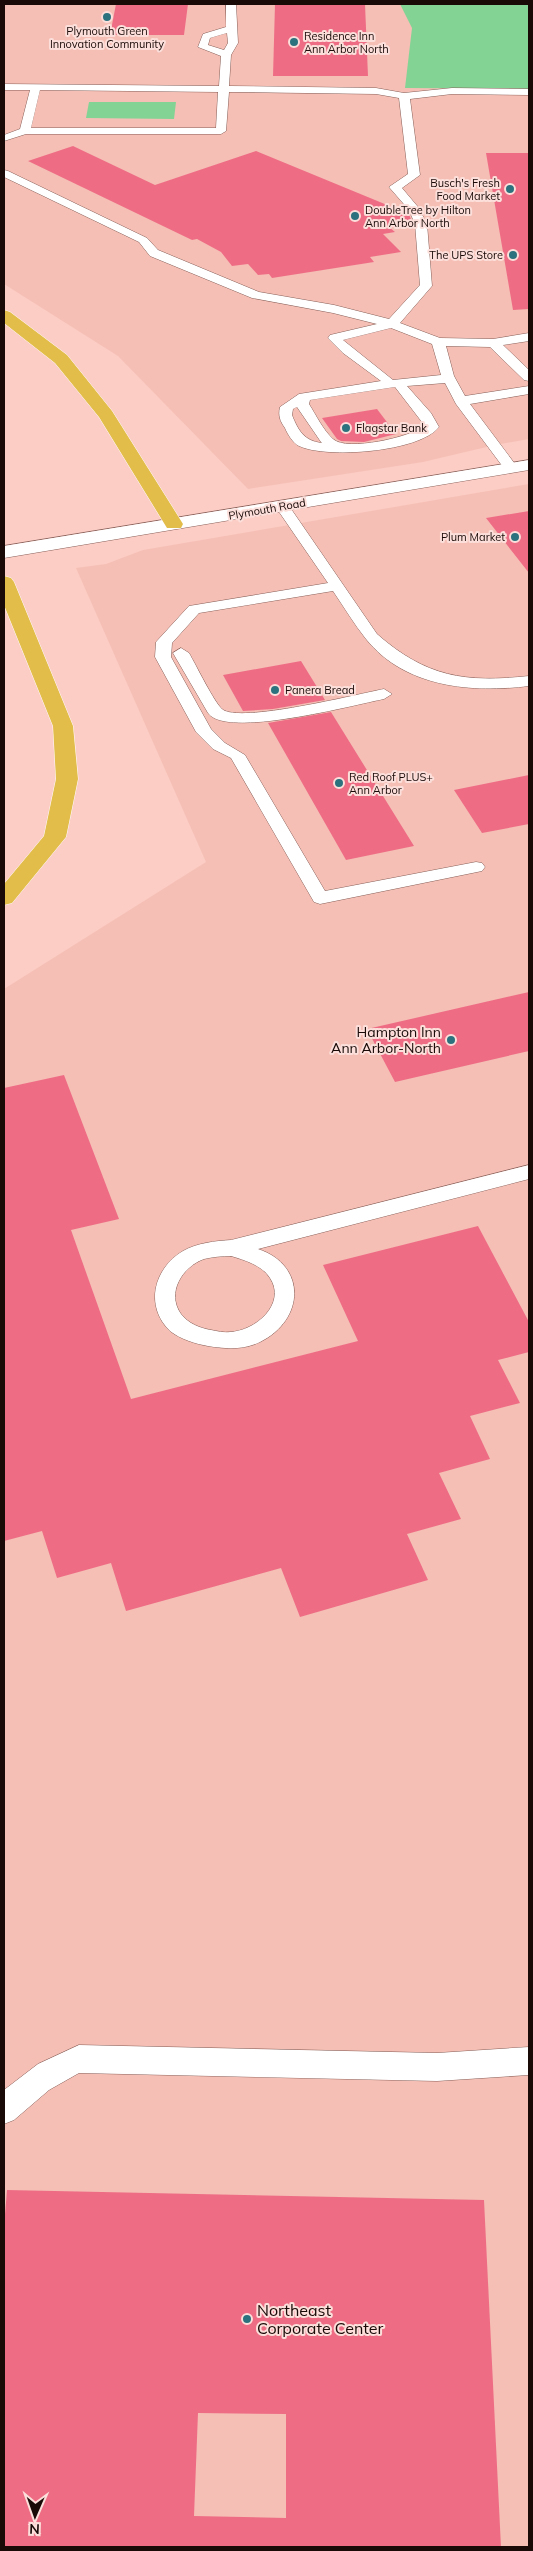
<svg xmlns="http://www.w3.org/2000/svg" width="533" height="2551" viewBox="0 0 533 2551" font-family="Mulish,sans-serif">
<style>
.built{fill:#f5bfb5}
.green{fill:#83d395}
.building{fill:#ee6d85;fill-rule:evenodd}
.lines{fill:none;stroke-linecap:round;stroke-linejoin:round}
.service-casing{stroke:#875f58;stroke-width:1}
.secondary-casing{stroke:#875f58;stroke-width:1}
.motorway-casing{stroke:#fff;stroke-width:1}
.service{fill:#fff;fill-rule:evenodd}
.secondary{fill:#fff;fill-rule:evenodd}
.motorway{fill:#e3bd4a;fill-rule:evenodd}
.poi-dot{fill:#2b727e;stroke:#fcdfda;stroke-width:2}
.labels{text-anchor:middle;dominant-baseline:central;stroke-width:4;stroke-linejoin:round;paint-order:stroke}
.far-poi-label{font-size:11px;fill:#190a08;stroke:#fcdfda;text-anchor:start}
.far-street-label{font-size:11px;fill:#190a08;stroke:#fcdfda}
.poi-label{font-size:14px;fill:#190a08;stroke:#fcdfda;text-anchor:end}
.near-poi-label{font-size:16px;fill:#190a08;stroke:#fcdfda;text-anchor:start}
</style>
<rect width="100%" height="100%" fill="#fccdc5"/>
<path class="built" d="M 4,4 L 529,4 L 529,439 L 495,445 L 423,462 L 248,489 L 118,356 L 4,284 Z
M 529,484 L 529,2547 L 4,2547 L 4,989 L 206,862 L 76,568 L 106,564 L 143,550 Z"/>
<path class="green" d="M 400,4 L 529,4 L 529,89 L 405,88 L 412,28 Z
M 89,102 L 176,102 L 174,119 L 86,118 Z"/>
<path class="building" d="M 116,4 L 188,4 L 184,35 L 110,35 Z
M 275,4 L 365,4 L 368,76 L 273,76 Z
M 73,146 L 155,185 L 256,151 L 409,214 L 413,225 L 389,227 L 395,232 L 383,234 L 401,252 L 370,257 L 374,262 L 272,278 L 269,274 L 258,275 L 248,264 L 232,266 L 221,252 L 197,239 L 192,240 L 28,161 Z
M 486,153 L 529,153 L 529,309 L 513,310 Z
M 377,409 L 396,434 L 364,442 L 341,441 L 337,439 L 322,418 Z
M 529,511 L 529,573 L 486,518 Z
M 301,661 L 325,700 L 273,709 L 243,711 L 223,675 Z
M 331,712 L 414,846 L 346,860 L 268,723 Z
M 529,775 L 529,824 L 482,833 L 454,790 Z
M 529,992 L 529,1051 L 395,1082 L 367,1029 Z
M 64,1075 L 119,1219 L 71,1230 L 131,1399 L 358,1341 L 323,1265 L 478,1226 L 529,1322 L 529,1352 L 498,1360 L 520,1403 L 470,1416 L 490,1459 L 439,1473 L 461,1519 L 407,1534 L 428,1580 L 300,1617 L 281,1568 L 126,1611 L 111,1563 L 57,1578 L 42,1531 L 4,1541 L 4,1088 Z
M 7,2190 L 484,2200 L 501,2547 L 4,2547 L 4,2226 ZM 198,2413 L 286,2414 L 286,2518 L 194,2516 Z"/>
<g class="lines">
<defs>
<path id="service" d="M 226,4 L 236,4 L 238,43 L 231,55 L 229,86 L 376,88 L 404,93 L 452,88 L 529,89 L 529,95 L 452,94 L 410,99 L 420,175 L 402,188 L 418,207 L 427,224 L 432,286 L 400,323 L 440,338 L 493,339 L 529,333 L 529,341 L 503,345 L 529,370 L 529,381 L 524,380 L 490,347 L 446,346 L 454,376 L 465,396 L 529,386 L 529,394 L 470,404 L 518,468 L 516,471 L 506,471 L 456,404 L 445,383 L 407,386 L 431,413 L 439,427 C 420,452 326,459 299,446 C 293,443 288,435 285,428 C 280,421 278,416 280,407 L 299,394 L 381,381 L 343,353 L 328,338 L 330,335 L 377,324 L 333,313 L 252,298 L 150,256 L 139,242 L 4,177 L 4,170 L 8,171 L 147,238 L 158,250 L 259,292 L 334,305 L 389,319 L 420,285 L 415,224 L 409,210 L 389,187 L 408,174 L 399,98 L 376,94 L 229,92 L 226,131 L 221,134 L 26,134 L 4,141 L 4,135 L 20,129 L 30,90 L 4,90 L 4,84 L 219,86 L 221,56 L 198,47 L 203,34 L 226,27 ZM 227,33 L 228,43 L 224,50 L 208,45 L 210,38 ZM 40,90 L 218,92 L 216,128 L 31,128 ZM 391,328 L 432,344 L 441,375 L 393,380 L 343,340 ZM 395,387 L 425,426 C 410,437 347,452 333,439 C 323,430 316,415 309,404 L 310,400 ZM 297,407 L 321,442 L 322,443 C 304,441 298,430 292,415 L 293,409 Z
M 282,502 L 287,503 L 377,634 C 426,677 465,683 529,676 L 529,686 C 473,693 405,688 366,639 C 354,624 344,607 333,591 L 199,613 L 172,643 L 171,657 L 211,729 L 225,743 L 245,755 L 325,891 L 476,862 L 482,863 L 485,867 L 482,871 L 320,904 L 314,902 L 231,758 L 213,749 L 196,732 L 155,657 L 156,642 L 189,606 L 328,583 L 275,506 Z
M 181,648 L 189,653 C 196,665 214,702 222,709 C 238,724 358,694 384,689 L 392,694 L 384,699 C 353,705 226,739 208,713 L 173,653 Z
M 529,1165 L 529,1179 L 258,1249 C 307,1265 305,1320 260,1342 C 244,1350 226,1349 208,1346 C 196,1344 180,1339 170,1331 C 144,1306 154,1268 183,1251 C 197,1243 215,1241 231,1240 ZM 231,1256 C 244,1260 262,1265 270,1278 C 287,1304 255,1331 230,1332 C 224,1333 217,1331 211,1330 C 200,1328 189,1324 181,1314 C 166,1293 182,1267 204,1259 C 212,1257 222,1256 231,1256 Z
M 79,2045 L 437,2053 L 529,2047 L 529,2075 L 437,2081 L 79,2073 L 49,2090 L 14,2120 L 4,2124 L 4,2090 L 38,2064 Z"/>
<path id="secondary" d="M 529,460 L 529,470 L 4,558 L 4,546 Z"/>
<path id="motorway" d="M 4,310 L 10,312 L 67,355 L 112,411 L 183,524 L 181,528 L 167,528 L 99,417 L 55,363 L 4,323 Z
M 4,576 L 11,578 L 14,582 L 73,726 L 78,779 L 66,837 L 12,903 L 4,905 L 4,884 L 44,836 L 56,779 L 53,726 L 4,605 Z"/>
</defs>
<use href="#service" class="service-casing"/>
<use href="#secondary" class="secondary-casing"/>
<use href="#motorway" class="motorway-casing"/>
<use href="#service" class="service"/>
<use href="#secondary" class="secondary"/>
<use href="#motorway" class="motorway"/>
</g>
<g class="poi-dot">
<circle cx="107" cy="17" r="5"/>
<circle cx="294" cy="42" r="5"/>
<circle cx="510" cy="189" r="5"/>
<circle cx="355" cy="216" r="5"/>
<circle cx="513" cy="255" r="5"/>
<circle cx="346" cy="428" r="5"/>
<circle cx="515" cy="537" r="5"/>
<circle cx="275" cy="690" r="5"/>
<circle cx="339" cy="783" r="5"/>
<circle cx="451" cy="1040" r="5"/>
<circle cx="247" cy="2319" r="5"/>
</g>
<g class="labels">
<g class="far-poi-label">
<text x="107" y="31" text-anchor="middle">Plymouth Green<tspan x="107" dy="13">Innovation Community</tspan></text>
<text x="304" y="36">Residence Inn<tspan x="304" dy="13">Ann Arbor North</tspan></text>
<text x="500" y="183" text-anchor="end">Busch's Fresh<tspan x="500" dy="13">Food Market</tspan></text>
<text x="365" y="210">DoubleTree by Hilton<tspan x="365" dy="13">Ann Arbor North</tspan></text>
<text x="503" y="255" text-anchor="end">The UPS Store</text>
<text x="356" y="428">Flagstar Bank</text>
<text x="505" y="537" text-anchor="end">Plum Market</text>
<text x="285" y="690">Panera Bread</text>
<text x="349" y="777">Red Roof PLUS+<tspan x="349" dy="13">Ann Arbor</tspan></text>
</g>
<g class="far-street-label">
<text transform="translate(267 509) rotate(-10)">Plymouth Road</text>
</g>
<g class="poi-label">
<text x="441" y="1032">Hampton Inn<tspan x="441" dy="16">Ann Arbor-North</tspan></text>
</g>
<g class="near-poi-label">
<text x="257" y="2310">Northeast<tspan x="257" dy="18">Corporate Center</tspan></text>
</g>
</g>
<rect width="533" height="2551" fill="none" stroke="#190a08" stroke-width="10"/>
<g transform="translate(35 2516) rotate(182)" stroke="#fcdfda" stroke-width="4" paint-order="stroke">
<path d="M0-4L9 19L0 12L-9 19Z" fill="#190a08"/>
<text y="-8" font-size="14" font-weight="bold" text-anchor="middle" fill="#190a08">N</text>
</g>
</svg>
